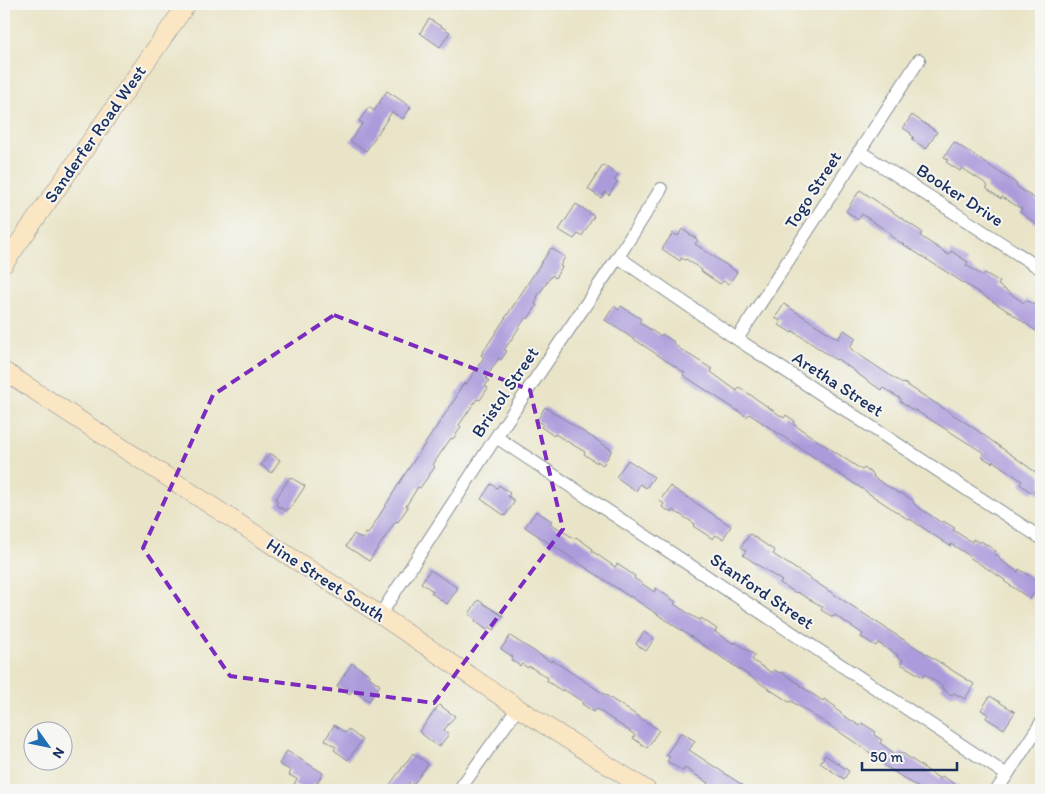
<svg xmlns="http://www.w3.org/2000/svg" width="1045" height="794" viewBox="0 0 1045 794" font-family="Itim,sans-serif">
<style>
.building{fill:#ac9bdb}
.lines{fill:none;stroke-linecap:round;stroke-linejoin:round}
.street-casing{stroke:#828a92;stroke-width:14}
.secondary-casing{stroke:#828a92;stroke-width:19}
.street{stroke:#fff;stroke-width:12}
.secondary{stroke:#fbe6c4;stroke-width:18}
.marked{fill:none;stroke:#7b2cbf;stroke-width:4;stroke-dasharray:10 6;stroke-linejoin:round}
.labels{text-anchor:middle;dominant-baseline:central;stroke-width:4;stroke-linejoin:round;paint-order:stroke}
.street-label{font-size:18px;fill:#1b2f5e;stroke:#f6f6f2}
</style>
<rect width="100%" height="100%" fill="#f6f6f2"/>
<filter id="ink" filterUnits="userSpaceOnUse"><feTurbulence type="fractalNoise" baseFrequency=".02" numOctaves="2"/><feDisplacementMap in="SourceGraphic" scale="10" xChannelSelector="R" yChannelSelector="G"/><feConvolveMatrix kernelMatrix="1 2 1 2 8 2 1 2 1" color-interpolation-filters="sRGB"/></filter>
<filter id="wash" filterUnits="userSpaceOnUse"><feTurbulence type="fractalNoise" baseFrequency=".0096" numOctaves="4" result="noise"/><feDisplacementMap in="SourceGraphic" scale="20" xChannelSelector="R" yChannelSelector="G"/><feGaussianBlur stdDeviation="1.12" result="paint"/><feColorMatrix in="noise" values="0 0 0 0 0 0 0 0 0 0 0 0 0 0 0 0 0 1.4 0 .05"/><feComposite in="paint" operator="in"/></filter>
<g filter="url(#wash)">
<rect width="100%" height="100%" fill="#e9e4c7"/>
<g id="blocks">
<path class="building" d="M 429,19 L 450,32 L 440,47 L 420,33 Z
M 387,91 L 411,107 L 403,119 L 392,112 L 366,151 L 350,141 L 363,123 L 359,121 L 369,107 L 374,111 Z
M 912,115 L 937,132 L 926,149 L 912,139 L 914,137 L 910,134 L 911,133 L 903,128 Z
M 954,142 L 1017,184 L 1016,186 L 1041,203 L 1041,227 L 1020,212 L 1022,209 L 1002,197 L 1001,199 L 986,188 L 988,186 L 982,181 L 962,168 L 960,171 L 946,162 L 948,160 L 944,157 Z
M 603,165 L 618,175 L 614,180 L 617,182 L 609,195 L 605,192 L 601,198 L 588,189 Z
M 860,190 L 922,232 L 920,236 L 949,255 L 951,251 L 968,262 L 966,265 L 983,276 L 985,273 L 1000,282 L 998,285 L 1024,303 L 1026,300 L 1041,309 L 1041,323 L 1036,331 L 1011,313 L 890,236 L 891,234 L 862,214 L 858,220 L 846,211 Z
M 576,204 L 594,216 L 582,236 L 578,234 L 574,239 L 559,230 Z
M 682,229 L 698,240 L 695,244 L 737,272 L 729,284 L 723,281 L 720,284 L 701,271 L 702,270 L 686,259 L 685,260 L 681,258 L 680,261 L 662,249 L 673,233 L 678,236 Z
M 551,248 L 565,257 L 560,266 L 562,267 L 555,278 L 552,275 L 537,297 L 538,298 L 535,304 L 537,305 L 528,319 L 526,317 L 511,340 L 504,350 L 507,351 L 501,360 L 499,358 L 486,378 L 489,381 L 485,386 L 488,388 L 480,400 L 477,399 L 459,425 L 461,427 L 453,439 L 451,438 L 436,460 L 433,465 L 435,467 L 420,488 L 418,487 L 406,506 L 408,507 L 398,522 L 396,521 L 369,561 L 346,546 L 354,534 L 362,539 L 366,533 L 368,534 L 403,477 L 457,396 L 456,395 L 464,383 L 466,385 L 484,357 L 481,355 Z
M 784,304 L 838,339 L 844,330 L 856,338 L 850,347 L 852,350 L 903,384 L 904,383 L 971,426 L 1041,476 L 1041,495 L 1034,490 L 1032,493 L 1020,484 L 1022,481 L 1015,476 L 993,461 L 992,463 L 982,457 L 984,453 L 915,410 L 914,411 L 900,401 L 901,399 L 883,388 L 881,390 L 855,372 L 855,371 L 837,359 L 836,360 L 793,331 L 792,333 L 779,325 L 781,321 L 775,318 Z
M 614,306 L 619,310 L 621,306 L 641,319 L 639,322 L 660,336 L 662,334 L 674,342 L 673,343 L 680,349 L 712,369 L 711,372 L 737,391 L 739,387 L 784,418 L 786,415 L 795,421 L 793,424 L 862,470 L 864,468 L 874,475 L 873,477 L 900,494 L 901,493 L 914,501 L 913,503 L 918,507 L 942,523 L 943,521 L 955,528 L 953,530 L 972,542 L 973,539 L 980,543 L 981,541 L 996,551 L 994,554 L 1000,557 L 999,559 L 1018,572 L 1019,569 L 1041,583 L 1030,599 L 1004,581 L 1005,580 L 969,557 L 970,556 L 951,544 L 950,546 L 910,519 L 909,520 L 749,414 L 747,417 L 683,375 L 685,373 L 605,320 Z
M 545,407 L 612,450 L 603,465 L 597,461 L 597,463 L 584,454 L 585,452 L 555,434 L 554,436 L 541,427 L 543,424 L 537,421 Z
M 270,453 L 280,460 L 271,473 L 261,465 Z
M 628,460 L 654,477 L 646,488 L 640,484 L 636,491 L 616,477 Z
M 290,477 L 305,486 L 290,509 L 288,508 L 286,511 L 276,505 L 278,502 L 275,500 Z
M 491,484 L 497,488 L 499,485 L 510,493 L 508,496 L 515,501 L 505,516 L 481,499 Z
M 670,486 L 731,526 L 723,539 L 716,535 L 713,539 L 693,526 L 695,524 L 673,510 L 672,513 L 662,507 L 664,504 L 660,501 Z
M 536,511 L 552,521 L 550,523 L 575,539 L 576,537 L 593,549 L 592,551 L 615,567 L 617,564 L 635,576 L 634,578 L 654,592 L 656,588 L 676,602 L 674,604 L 694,617 L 700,620 L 701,618 L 717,629 L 715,632 L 734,644 L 735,642 L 755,655 L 752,660 L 772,673 L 774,670 L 780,673 L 781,672 L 801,685 L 800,686 L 823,701 L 824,699 L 836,707 L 835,709 L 841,713 L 841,714 L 860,726 L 862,723 L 876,732 L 874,735 L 882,740 L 880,743 L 898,756 L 901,752 L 940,779 L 942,776 L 964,790 L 922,790 L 884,765 L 885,763 L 844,735 L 791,701 L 789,702 L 766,687 L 630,596 L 630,597 L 525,527 Z
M 750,534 L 775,551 L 773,554 L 893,633 L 974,684 L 965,699 L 954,693 L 952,695 L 941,688 L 943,686 L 924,674 L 923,677 L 901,664 L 903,660 L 897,657 L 898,655 L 878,643 L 876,646 L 861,637 L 863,634 L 857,630 L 835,615 L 833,617 L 821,610 L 823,607 L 797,592 L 796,593 L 780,583 L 782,581 L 743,555 L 746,551 L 741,547 Z
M 430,570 L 458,588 L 447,604 L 431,593 L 433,591 L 421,583 Z
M 478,600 L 503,616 L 494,630 L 489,627 L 487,630 L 475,621 L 476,619 L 469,614 Z
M 644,632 L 654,639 L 646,651 L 636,644 Z
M 510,636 L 551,662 L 552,660 L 659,730 L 647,748 L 633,738 L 635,735 L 597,709 L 594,712 L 582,704 L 583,702 L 563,689 L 562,691 L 547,681 L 548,678 L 529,666 L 528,668 L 522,664 L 520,666 L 511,660 L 513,657 L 501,649 Z
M 352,663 L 370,675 L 369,677 L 380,685 L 369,701 L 352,690 L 350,694 L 337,686 Z
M 990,696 L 1015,712 L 1004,729 L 986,718 L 988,714 L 981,710 Z
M 439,705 L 455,716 L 444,730 L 449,734 L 439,747 L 419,732 Z
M 334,725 L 346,733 L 348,729 L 362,740 L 348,760 L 334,750 L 336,747 L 325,740 Z
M 681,732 L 695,741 L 689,750 L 750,790 L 714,790 L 706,786 L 708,783 L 685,768 L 683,771 L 667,761 L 670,757 L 666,755 Z
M 287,751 L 323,773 L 316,785 L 313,783 L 308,790 L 305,790 L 294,784 L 297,779 L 289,775 L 291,771 L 279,764 Z
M 413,753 L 428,764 L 413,785 L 410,782 L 404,790 L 386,790 Z
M 825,755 L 849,771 L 844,779 L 820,763 Z"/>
</g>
</g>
<g filter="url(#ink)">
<use href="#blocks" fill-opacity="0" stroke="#828a92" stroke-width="1"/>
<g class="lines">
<defs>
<path id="street" d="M 859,151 L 1041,269
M 618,257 L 737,339 L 1041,538
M 737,339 L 919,60
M 496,437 L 1007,775
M 380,615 L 496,437 L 618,257 L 661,189
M 459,790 L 518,708
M 997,790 L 1041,723"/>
<path id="secondary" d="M 4,264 L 187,4
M 4,371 L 380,615 L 518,708 L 647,790"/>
</defs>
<use href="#street" class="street-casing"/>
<use href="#secondary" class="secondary-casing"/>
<use href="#street" class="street"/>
<use href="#secondary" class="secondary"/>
</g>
</g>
<path class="marked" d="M 334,315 L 530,390 L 563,529 L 434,703 L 230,676 L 143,548 L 213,395 Z"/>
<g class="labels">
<g class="street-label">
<text transform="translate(95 134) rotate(-55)">Sanderfer Road West</text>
<text transform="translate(813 190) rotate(-57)">Togo Street</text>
<text transform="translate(960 195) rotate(33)">Booker Drive</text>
<text transform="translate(838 384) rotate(33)">Aretha Street</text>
<text transform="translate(505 392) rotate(-56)">Bristol Street</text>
<text transform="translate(326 580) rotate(33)">Hine Street South</text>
<text transform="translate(762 591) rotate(34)">Stanford Street</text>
</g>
</g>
<rect width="1045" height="794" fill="none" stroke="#f6f6f2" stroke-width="20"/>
<g transform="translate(48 746) rotate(123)"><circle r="24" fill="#f6f6f2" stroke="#9ea6b7"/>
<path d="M0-4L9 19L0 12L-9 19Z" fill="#1f6fb2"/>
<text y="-8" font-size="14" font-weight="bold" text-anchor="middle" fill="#1b2f5e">N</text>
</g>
<path d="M862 762v8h95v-8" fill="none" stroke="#1b2f5e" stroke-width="2.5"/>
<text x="870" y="762" font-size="15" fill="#1b2f5e" stroke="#f6f6f2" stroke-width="4" paint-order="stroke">50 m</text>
</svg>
